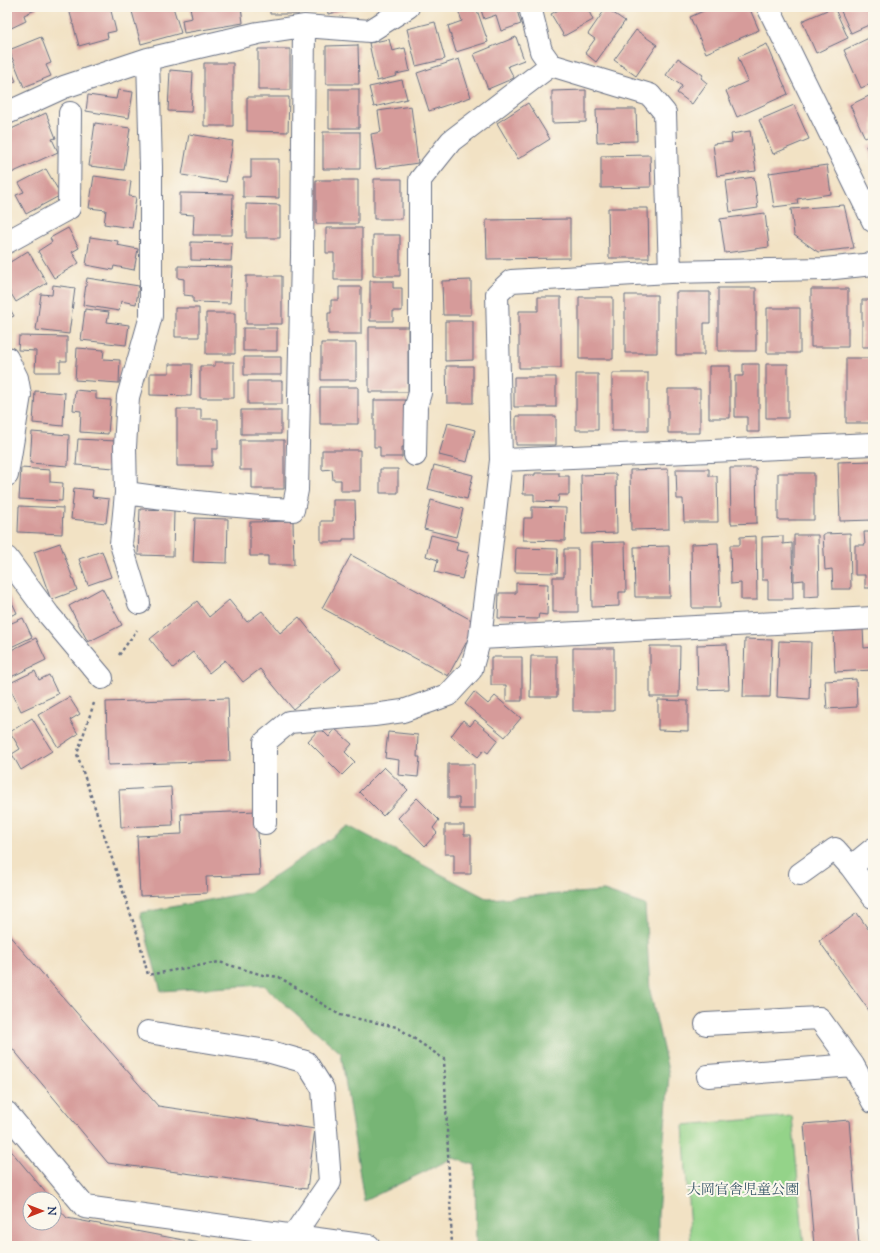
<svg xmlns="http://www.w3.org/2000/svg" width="880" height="1253" viewBox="0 0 880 1253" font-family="'Sorts Mill Goudy','Noto Serif JP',serif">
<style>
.green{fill:#94d389;stroke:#588174}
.forest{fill:#77b575;stroke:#49726a}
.building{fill:#d69b9a}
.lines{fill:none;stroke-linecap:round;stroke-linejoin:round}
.minor-casing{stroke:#666e82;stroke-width:24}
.path{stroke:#666e82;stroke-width:2.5;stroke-dasharray:3 3;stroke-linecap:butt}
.minor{stroke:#fff;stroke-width:22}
.labels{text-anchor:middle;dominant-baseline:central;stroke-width:4;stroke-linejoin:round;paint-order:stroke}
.park-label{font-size:14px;fill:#395869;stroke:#fbf7ec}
</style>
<rect width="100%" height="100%" fill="#fbf7ec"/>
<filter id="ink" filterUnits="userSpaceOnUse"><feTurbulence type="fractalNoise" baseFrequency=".025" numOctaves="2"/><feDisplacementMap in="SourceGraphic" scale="8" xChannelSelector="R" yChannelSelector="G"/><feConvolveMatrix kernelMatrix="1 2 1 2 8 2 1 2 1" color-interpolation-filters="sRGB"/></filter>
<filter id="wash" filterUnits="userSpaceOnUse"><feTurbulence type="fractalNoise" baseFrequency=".012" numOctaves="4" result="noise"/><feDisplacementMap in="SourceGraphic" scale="16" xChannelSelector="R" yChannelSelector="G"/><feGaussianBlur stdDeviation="0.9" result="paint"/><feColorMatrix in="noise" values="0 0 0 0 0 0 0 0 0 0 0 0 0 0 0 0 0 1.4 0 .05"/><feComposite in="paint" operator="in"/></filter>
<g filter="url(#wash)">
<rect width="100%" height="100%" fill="#f2e2c4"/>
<path class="green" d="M 792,1116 L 804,1246 L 691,1246 L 683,1125 Z"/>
<path class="forest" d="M 349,826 L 488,899 L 604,891 L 645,905 L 650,991 L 669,1075 L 658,1214 L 658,1246 L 476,1246 L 475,1165 L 453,1158 L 364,1201 L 341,1053 L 263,985 L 161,991 L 140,913 L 251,892 Z"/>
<g id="blocks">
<path class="building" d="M 7,7 L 36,7 L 37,9 L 24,15 L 26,21 L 7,30 Z
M 77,7 L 110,7 L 116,31 L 107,33 L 108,38 L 79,46 L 69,9 Z
M 136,7 L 173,7 L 181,33 L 141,44 L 131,8 Z
M 190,7 L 241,7 L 243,23 L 184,33 L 182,20 L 192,18 Z
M 270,7 L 299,7 L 299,14 L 270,14 Z
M 327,7 L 358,7 L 358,8 L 328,14 Z
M 457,7 L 476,7 L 488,42 L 456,52 L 448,26 L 462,21 Z
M 480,7 L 516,7 L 521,24 L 501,31 L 496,15 L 484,19 Z
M 564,7 L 587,7 L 593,20 L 564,36 L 551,14 Z
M 712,7 L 749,7 L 759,30 L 706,53 L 690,17 Z
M 834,7 L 848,38 L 816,53 L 802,21 Z
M 839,7 L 871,7 L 873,11 L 873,23 L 851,33 Z
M 606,8 L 625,21 L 596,62 L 585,53 L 595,39 L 588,34 Z
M 435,22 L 445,59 L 416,66 L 407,29 Z
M 636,30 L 657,45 L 636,76 L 614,60 Z
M 873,36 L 873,83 L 861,88 L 844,50 Z
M 41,37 L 51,63 L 46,65 L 51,76 L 24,87 L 9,50 Z
M 516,37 L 524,60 L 508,66 L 514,78 L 488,89 L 474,54 Z
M 389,39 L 392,51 L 405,48 L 410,71 L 396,74 L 397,76 L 377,81 L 369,43 Z
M 767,44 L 788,94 L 737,117 L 726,91 L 748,81 L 738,57 Z
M 358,45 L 359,84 L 326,84 L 326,46 Z
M 258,49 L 290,49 L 290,90 L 258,90 Z
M 678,58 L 703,75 L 701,78 L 707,83 L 692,104 L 677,93 L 682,86 L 666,75 Z
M 459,59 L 471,97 L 429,111 L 417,73 Z
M 7,62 L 16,81 L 7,85 Z
M 204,63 L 233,63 L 233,126 L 204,126 Z
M 170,70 L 193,72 L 191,112 L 168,111 Z
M 402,80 L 407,99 L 374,107 L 369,87 Z
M 329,89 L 359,89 L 359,128 L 329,128 Z
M 118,90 L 133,92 L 129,118 L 86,111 L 88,95 L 116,99 Z
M 586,90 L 586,122 L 552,123 L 552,91 Z
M 873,94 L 873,134 L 865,138 L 850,105 Z
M 247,97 L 289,97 L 288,132 L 247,131 Z
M 528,103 L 550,139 L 518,159 L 497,123 Z
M 794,105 L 809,139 L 773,154 L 759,120 Z
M 411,106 L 418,163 L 376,169 L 371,134 L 381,132 L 378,111 Z
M 596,109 L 636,109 L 637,141 L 597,142 Z
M 46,113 L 56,138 L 52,139 L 58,152 L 7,175 L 7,131 Z
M 95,123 L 130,128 L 124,170 L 89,166 Z
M 750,131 L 756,171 L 717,176 L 713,144 L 732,142 L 731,134 Z
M 323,132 L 360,132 L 360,169 L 323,169 Z
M 189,134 L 233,141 L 226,182 L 182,175 Z
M 873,143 L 873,162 L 866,146 Z
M 650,155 L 651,187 L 601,188 L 601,156 Z
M 251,159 L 279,159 L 279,198 L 243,197 L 243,177 L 251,177 Z
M 827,165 L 831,194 L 797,199 L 798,204 L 774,207 L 769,173 Z
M 46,169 L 61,195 L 26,214 L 16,195 L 24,192 L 19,183 Z
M 94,176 L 131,181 L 129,196 L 136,197 L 132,228 L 104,224 L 106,210 L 89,208 Z
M 754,177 L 758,208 L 730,212 L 726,181 Z
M 374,179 L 402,179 L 402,219 L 374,219 Z
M 316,180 L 358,180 L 358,224 L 316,224 Z
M 180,193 L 233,194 L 232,235 L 193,235 L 194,215 L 180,214 Z
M 246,204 L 280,205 L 280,238 L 246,238 Z
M 844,205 L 854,248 L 818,252 L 794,235 L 791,209 Z
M 608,208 L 648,208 L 649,258 L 609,258 Z
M 765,213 L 769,247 L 725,253 L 720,219 Z
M 570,219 L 570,258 L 487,259 L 486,220 Z
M 68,228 L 79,248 L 72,252 L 79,263 L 54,278 L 38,251 L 52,242 L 50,238 Z
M 326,228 L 362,228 L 362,280 L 334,280 L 334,253 L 326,253 Z
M 373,235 L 400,235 L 400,276 L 373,276 Z
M 90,237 L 118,241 L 117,245 L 138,249 L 134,270 L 114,266 L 113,270 L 86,265 Z
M 191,242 L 232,243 L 231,261 L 191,260 Z
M 28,251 L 47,283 L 16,302 L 7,287 L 7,264 Z
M 178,266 L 232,267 L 230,303 L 193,302 L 193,296 L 184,295 L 184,279 L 178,278 Z
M 246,276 L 282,276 L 282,324 L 246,324 Z
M 87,278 L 139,286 L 136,304 L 121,301 L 119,311 L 83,305 Z
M 471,280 L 471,315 L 443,315 L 442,281 Z
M 370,281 L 393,281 L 393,288 L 402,288 L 402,311 L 393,311 L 393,321 L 370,321 Z
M 53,285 L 75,288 L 69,334 L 36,330 L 41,294 L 52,295 Z
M 339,287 L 361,287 L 361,334 L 328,334 L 328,313 L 331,313 L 331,300 L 339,300 Z
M 718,288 L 756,288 L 756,351 L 718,351 Z
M 811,289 L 848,289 L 848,347 L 811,347 Z
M 676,292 L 710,292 L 710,323 L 704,323 L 704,355 L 676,355 Z
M 625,295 L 657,295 L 657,353 L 625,353 Z
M 538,297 L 561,297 L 561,368 L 519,368 L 519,311 L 538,311 Z
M 579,297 L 613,297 L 613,359 L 579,359 Z
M 862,300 L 873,300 L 873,347 L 862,347 Z
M 7,304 L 14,316 L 7,319 Z
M 175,308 L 199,308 L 199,337 L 175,337 Z
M 767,308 L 800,308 L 800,353 L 767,353 Z
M 85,309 L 109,312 L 107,322 L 129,325 L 126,345 L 81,340 Z
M 206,313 L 235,313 L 235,354 L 206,354 Z
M 445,321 L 473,321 L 473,360 L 445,361 Z
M 369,327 L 408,327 L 408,392 L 369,392 Z
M 243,328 L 277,328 L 277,351 L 243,351 Z
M 19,336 L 67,337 L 67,361 L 60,361 L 60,372 L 35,372 L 36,351 L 18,350 Z
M 321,343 L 356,343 L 356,380 L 321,380 Z
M 77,348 L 104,350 L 103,359 L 120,360 L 119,383 L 75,380 Z
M 244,357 L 281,357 L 281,375 L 244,375 Z
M 846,358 L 873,358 L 873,423 L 846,423 Z
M 215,362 L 234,362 L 234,398 L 200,398 L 200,366 L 215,366 Z
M 169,364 L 192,364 L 191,396 L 150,395 L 150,373 L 169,373 Z
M 743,364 L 759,364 L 759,432 L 747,432 L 747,417 L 735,417 L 735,376 L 743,376 Z
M 766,364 L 788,364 L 788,418 L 766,418 Z
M 446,366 L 473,366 L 473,403 L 447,403 Z
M 709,366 L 730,366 L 730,418 L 709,418 Z
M 612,373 L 648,373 L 648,431 L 612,431 Z
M 576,374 L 598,374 L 598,430 L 576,430 Z
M 514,377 L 556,377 L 556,407 L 514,407 Z
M 248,381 L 282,381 L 282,404 L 248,404 Z
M 320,387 L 358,387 L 358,424 L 320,424 Z
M 668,389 L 700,389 L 700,433 L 668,433 Z
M 75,390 L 96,392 L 96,399 L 111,400 L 108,434 L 80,432 L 81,411 L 73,410 Z
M 35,391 L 65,393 L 63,426 L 33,423 Z
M 374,400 L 408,400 L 408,447 L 402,447 L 402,457 L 380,457 L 380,447 L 374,447 Z
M 177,409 L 201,409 L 201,419 L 218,419 L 218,449 L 212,449 L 212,466 L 177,466 Z
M 241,410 L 281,410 L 281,434 L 241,434 Z
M 516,416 L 556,416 L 556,445 L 516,445 Z
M 448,423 L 475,430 L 467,462 L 439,455 Z
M 32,432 L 69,435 L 68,466 L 30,463 Z
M 78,439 L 116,441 L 114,468 L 76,465 Z
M 240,440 L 284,440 L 284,489 L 252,489 L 252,470 L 240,470 Z
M 322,450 L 360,450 L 360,491 L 341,491 L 341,480 L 333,480 L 332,469 L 322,470 Z
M 873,461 L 873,520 L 840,521 L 838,462 Z
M 434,465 L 473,475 L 467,499 L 428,489 Z
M 21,468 L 50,470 L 50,482 L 63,483 L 62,501 L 19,499 Z
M 730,468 L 756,468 L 757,523 L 731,524 Z
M 380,469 L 398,469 L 398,493 L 380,493 Z
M 668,469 L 669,529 L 631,530 L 630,470 Z
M 676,469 L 709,469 L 709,476 L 717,476 L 718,522 L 684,522 L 683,499 L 677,499 Z
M 535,473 L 559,473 L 559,476 L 569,476 L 569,495 L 559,495 L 558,502 L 534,501 L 534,494 L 523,494 L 524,475 L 535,475 Z
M 778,473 L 814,473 L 814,520 L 778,520 Z
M 616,474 L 617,533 L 582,534 L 581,475 Z
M 74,488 L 93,490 L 92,497 L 109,499 L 106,523 L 71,519 Z
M 333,500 L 355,500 L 356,539 L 343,539 L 343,542 L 321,542 L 321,521 L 333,521 Z
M 431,500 L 463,509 L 456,537 L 424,529 Z
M 19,506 L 63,508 L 62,534 L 18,532 Z
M 532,507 L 566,508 L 565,541 L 523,540 L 524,518 L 532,518 Z
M 140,509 L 174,510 L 173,556 L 138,555 Z
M 195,518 L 228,519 L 227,563 L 193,562 Z
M 293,521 L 294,565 L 268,565 L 268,556 L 250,556 L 250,522 Z
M 864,532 L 873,532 L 873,588 L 865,588 L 865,575 L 855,575 L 855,545 L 865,545 Z
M 850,533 L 851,589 L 833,589 L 832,569 L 825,570 L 823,534 Z
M 431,535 L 458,542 L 456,550 L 469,553 L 462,579 L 435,572 L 438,560 L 426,556 Z
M 794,535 L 818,535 L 819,596 L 804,597 L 804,580 L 794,581 Z
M 756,536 L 757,600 L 741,600 L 741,583 L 731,584 L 730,545 L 740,545 L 740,537 Z
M 783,536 L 783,544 L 792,543 L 793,599 L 768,599 L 768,580 L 762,580 L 762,537 Z
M 625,542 L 626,592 L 619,592 L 619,606 L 592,607 L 591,543 Z
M 60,543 L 77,590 L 51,600 L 34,552 Z
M 718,543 L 720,608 L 692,608 L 691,544 Z
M 669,546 L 670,597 L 635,597 L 634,547 Z
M 516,548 L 558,549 L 557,573 L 515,572 Z
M 564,549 L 578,549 L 578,612 L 553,612 L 553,577 L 564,577 Z
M 102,551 L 111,577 L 88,585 L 79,559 Z
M 351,555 L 477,623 L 448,676 L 322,608 Z
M 516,583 L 548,584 L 547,615 L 539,614 L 538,619 L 498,618 L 499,593 L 516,593 Z
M 102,588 L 122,625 L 88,642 L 69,606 Z
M 9,596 L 17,613 L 7,617 L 7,597 Z
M 229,600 L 247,622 L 262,611 L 280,633 L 299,617 L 341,669 L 293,709 L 260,669 L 243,682 L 225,660 L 209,673 L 193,652 L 173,668 L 150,639 L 197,601 L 209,617 Z
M 23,618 L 32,637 L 7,649 L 7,625 Z
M 863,629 L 864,648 L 873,647 L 873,670 L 835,672 L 833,631 Z
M 36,638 L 46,660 L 7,679 L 7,652 Z
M 745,639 L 772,640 L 770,697 L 743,697 Z
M 779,641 L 811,642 L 809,699 L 777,697 Z
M 727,644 L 729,689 L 698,690 L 697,645 Z
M 650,646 L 680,646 L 679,697 L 650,697 Z
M 573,648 L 614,648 L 614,711 L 573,711 Z
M 531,656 L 557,656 L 557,697 L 530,697 Z
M 491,657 L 522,657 L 522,701 L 506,701 L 506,685 L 491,685 Z
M 35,671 L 39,680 L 49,675 L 58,694 L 21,711 L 8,684 Z
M 856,679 L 857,707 L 827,709 L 825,681 Z
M 474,692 L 488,704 L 495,696 L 521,718 L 505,737 L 465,704 Z
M 69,697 L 80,714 L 70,720 L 78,734 L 58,747 L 38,715 Z
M 228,698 L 230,761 L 108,765 L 106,702 Z
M 658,700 L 688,701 L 688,731 L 658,730 Z
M 32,718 L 52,751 L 21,770 L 12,754 L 20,749 L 10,732 Z
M 463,720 L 470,726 L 475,720 L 498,740 L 488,753 L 484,750 L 478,757 L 451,736 Z
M 320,728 L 329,737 L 335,729 L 352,744 L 345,752 L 355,762 L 342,775 L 308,741 Z
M 388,732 L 418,735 L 417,757 L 420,757 L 418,777 L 398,775 L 399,760 L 385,758 Z
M 448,764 L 474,764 L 474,809 L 459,809 L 459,798 L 448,798 Z
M 384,767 L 408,790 L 383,816 L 359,792 Z
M 171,787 L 173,825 L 121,827 L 119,790 Z
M 417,798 L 439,820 L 433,828 L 437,833 L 425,846 L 398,818 Z
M 257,811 L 260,875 L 206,877 L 207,893 L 140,896 L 137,836 L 182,834 L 181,814 Z
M 445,825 L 464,825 L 464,835 L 471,835 L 471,874 L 454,874 L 454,854 L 445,854 Z
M 857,913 L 873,936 L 873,1016 L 819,941 Z
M 7,933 L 158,1106 L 315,1129 L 307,1189 L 108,1163 L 7,1042 Z
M 849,1120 L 859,1246 L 814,1246 L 804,1124 Z
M 7,1146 L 51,1199 L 30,1199 L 30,1223 L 54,1223 L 54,1203 L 67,1218 L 215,1246 L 10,1246 L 7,1242 Z"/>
</g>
</g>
<g filter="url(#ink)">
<use href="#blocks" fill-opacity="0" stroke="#666e82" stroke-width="1"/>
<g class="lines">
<defs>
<path id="minor" d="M 530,7 L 541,51 L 551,65 L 650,95 L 665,113 L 670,272
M 768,7 L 873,221
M 148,59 L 151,167 L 151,316 L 128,397 L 125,447 L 126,493 C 182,501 236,507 293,510 L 297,490 L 302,256 L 304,26
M 7,113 L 64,87 L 148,59 L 258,33 L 304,26 L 370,31 L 408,7
M 7,242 L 69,208 L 70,113
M 7,358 L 17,378 L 20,395 L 7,475
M 415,455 L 416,406 L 420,393 L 420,180 L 451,141 L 551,65
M 501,460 L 873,444
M 126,493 L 121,544 L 139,603
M 7,558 L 49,615 L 102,678
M 480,638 L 873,618
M 265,823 L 265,742 L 289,722 L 374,715 L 403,711 L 448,695 L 471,670 L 480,638 L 489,566 L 501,460 L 497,294 L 511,281 L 670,272 L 825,269 L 873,264
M 851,867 L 873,897
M 800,874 L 835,849 L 851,867 L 873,849
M 706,1024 L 819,1018 L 853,1065 L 873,1102
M 148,1032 L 267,1051 L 306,1062 L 323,1089 L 330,1182 L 293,1236
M 708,1076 L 853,1065
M 7,1113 L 85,1207 L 369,1246"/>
</defs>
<use href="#minor" class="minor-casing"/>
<path class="path" d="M 119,655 L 137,630
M 94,703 L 77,754 L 138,936 L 148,975 L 219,962 L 263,975 L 279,977 L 340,1015 L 397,1027 L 444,1059 L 452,1246"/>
<use href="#minor" class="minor"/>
</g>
</g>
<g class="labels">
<g class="park-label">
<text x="743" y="1191">大岡官舎児童公園</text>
</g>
</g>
<rect width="880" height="1253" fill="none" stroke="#fbf7ec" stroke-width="24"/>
<g transform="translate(42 1211) rotate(90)"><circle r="19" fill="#fbf7ec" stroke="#a1a7b3"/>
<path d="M0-3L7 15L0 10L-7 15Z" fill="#c8321e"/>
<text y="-6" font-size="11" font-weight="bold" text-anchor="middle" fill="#1b2f5e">N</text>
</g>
</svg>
